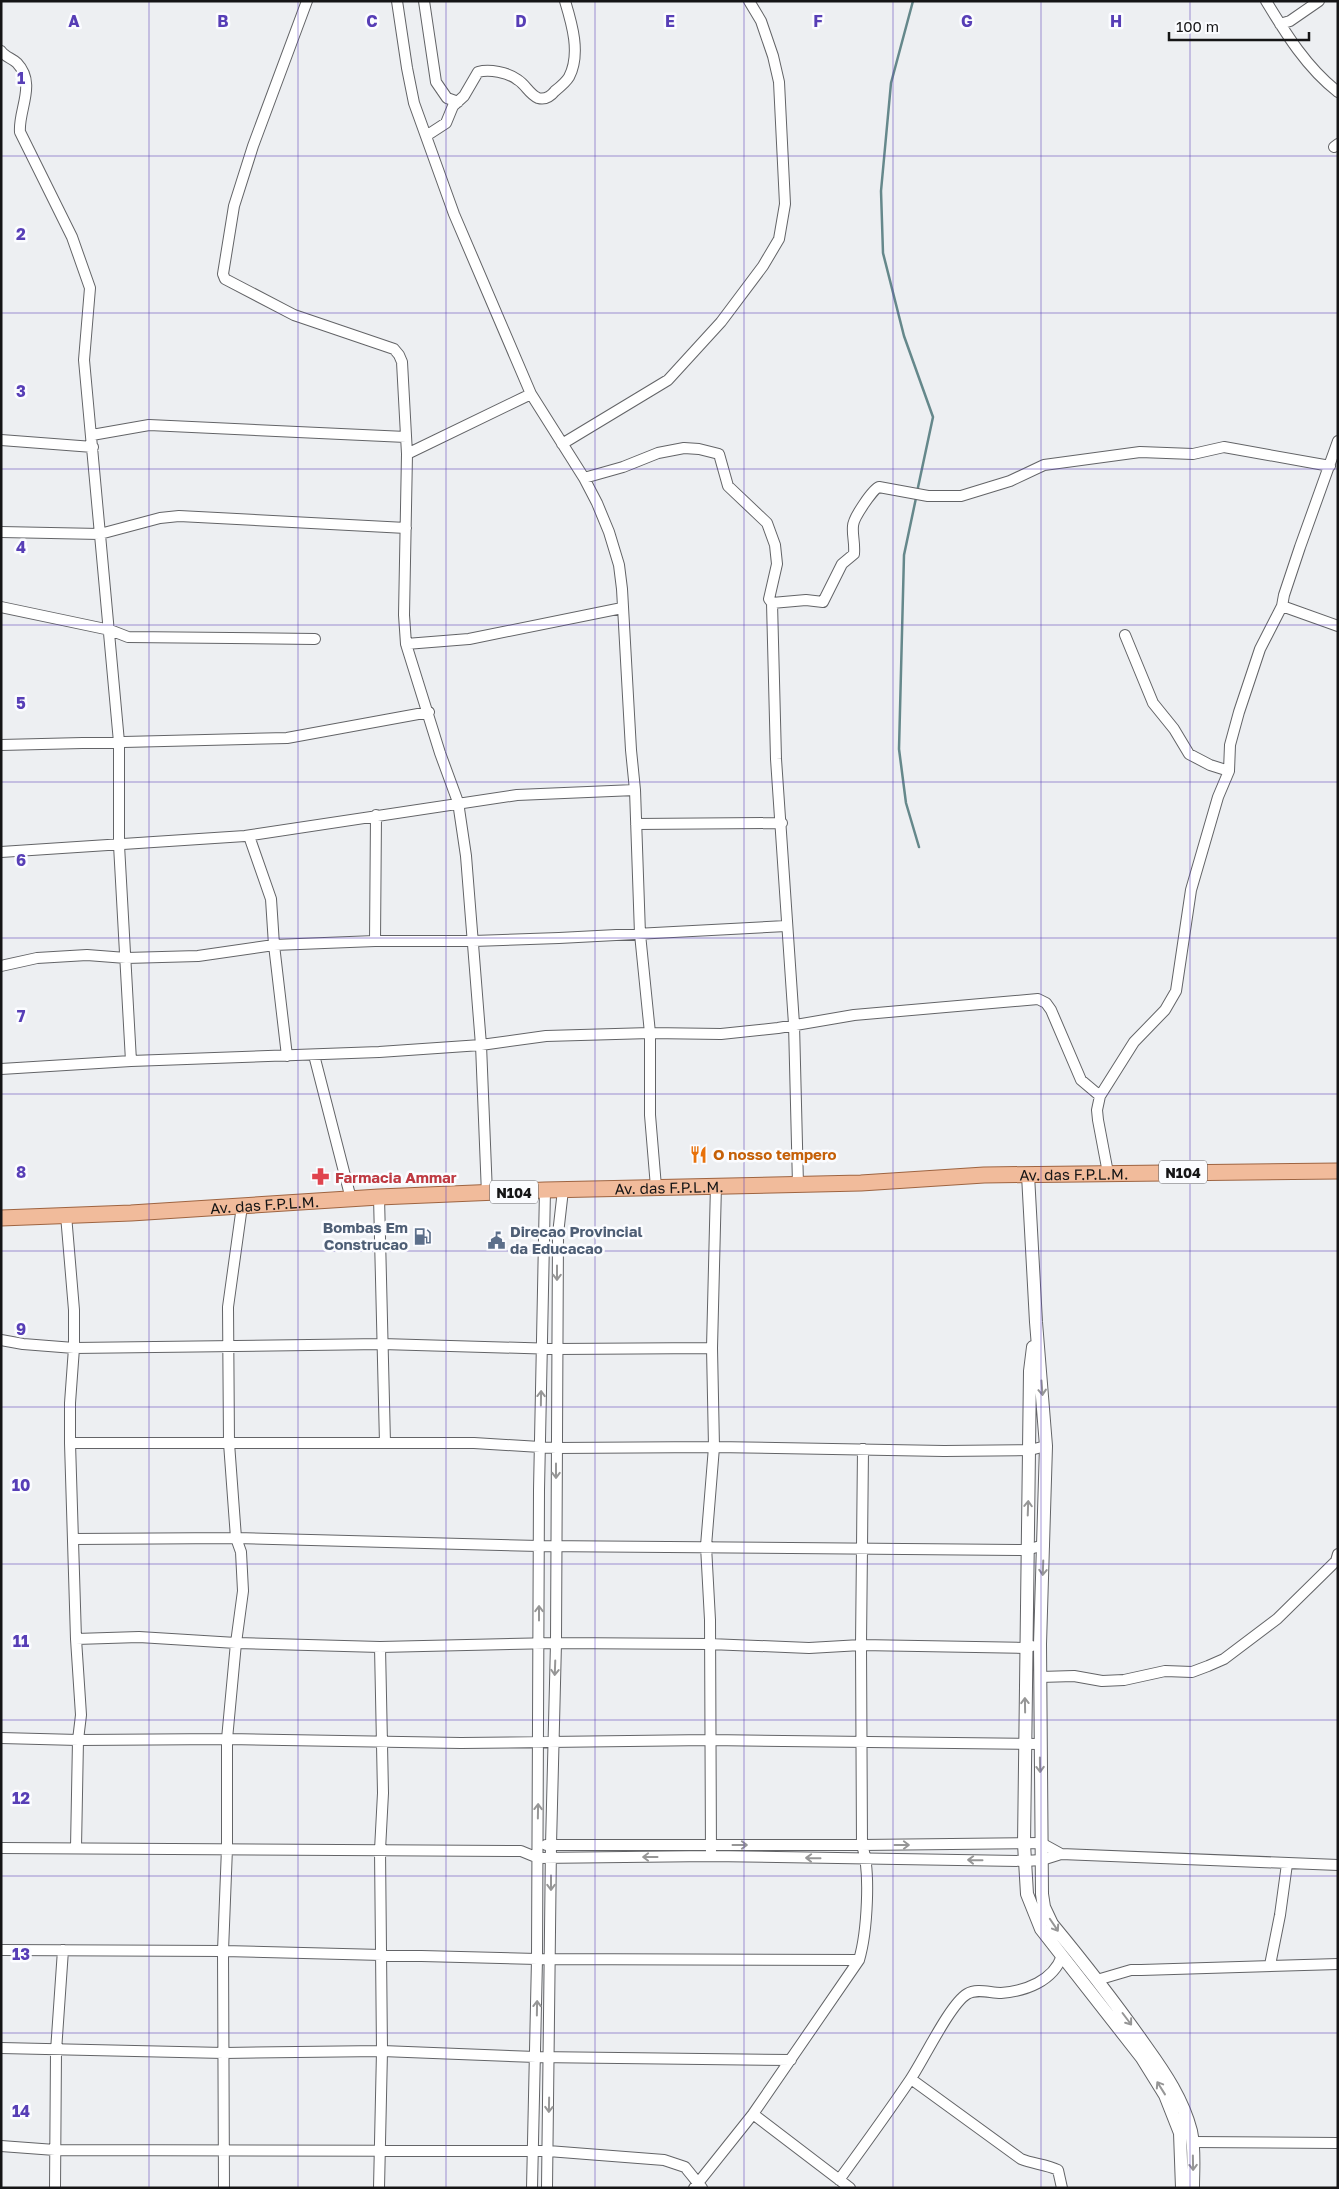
<svg xmlns="http://www.w3.org/2000/svg" width="1339" height="2189" viewBox="0 0 1339 2189" font-family="'Golos Text',sans-serif">
<style>
.lines{fill:none;stroke-linecap:round;stroke-linejoin:round}
.stream{stroke:#65888b;stroke-width:2.5}
.minor-casing{stroke:#636467;stroke-width:12}
.tertiary-casing{stroke:#636467;stroke-width:14}
.primary-casing{stroke:#9e6441;stroke-width:17}
.minor{stroke:#fff;stroke-width:10}
.tertiary{stroke:#fff;stroke-width:12}
.primary{stroke:#f1bb9b;stroke-width:15}
.oneway{stroke:#969696}
.grid{fill:none;stroke:#573eb6;stroke-width:1;stroke-opacity:0.55}
.labels{text-anchor:middle;dominant-baseline:central;stroke-width:5;stroke-linejoin:round;paint-order:stroke}
.shield{fill:#fbfcff;stroke:#5a5a5c;stroke-width:1}
.shield-label{font-size:14px;font-weight:bold;fill:#151516}
.food-label{font-size:15px;font-weight:bold;fill:#c56008;stroke:#fbfcff;text-anchor:start}
.street-label{font-size:15px;fill:#151516;stroke:#fbfcff}
.health-label{font-size:15px;font-weight:bold;fill:#be3a42;stroke:#fbfcff;text-anchor:start}
.service-label{font-size:15px;font-weight:bold;fill:#4e5e75;stroke:#fbfcff;text-anchor:end}
.grid-label{font-size:16px;text-anchor:middle;font-weight:bold;fill:#573eb6;stroke:#fbfcff;stroke-width:5;stroke-linejoin:round;paint-order:stroke}
</style>
<rect width="100%" height="100%" fill="#edeff2"/>
<g class="lines">
<path class="stream" d="M 913,1 L 891,83 L 881,191 L 883,253 L 904,336 L 933,417 L 917,492
M 916,498 L 904,555 L 899,749 L 906,803 L 919,847"/>
<defs>
<path id="minor" d="M 307,1 L 253,146 L 234,206 L 223,274 L 225,279 L 294,315 L 394,349 L 399,355 L 402,362 L 407,454 L 404,615 L 406,644 L 440,753 L 458,802 L 466,856 L 481,1045 L 487,1194
M 397,1 L 407,68 L 414,103 L 454,214 L 531,394 L 584,478 L 597,503 L 609,532 L 619,565 L 622,589 L 631,750 L 635,790 L 640,934 L 650,1033 L 650,1115 L 656,1187
M 424,1 L 436,82 L 447,98 L 458,102
M 1266,1 C 1286,34 1307,68 1338,92
M 1280,24 L 1290,21 L 1319,1
M 1,51 C 5,57 12,58 17,63 C 37,84 18,110 20,132 L 72,237 L 90,288 L 84,360 L 119,742 L 119,845 L 131,1061
M 426,136 L 446,123 L 453,106 L 464,96 L 478,72 C 489,69 508,72 518,80 C 526,85 529,94 538,98 C 545,100 551,96 555,91 C 560,87 566,82 569,77 C 581,54 572,24 565,1
M 1334,147 L 1338,144
M 92,435 L 149,425 L 406,437
M 1,440 L 93,447
M 562,444 L 668,380 L 721,322 L 763,266 L 779,239 L 785,204 L 779,82 L 773,56 L 761,21 L 749,1
M 407,454 L 531,394
M 584,478 L 623,467 L 658,453 L 684,448 L 699,449 L 719,454 L 728,486 L 767,523 L 775,545 L 777,564 L 769,599 L 772,603 L 776,759 L 794,1024 L 798,1185
M 1,532 L 100,534 L 160,518 L 179,516 L 406,528
M 772,603 L 806,600 L 823,602 L 842,564 L 854,554 C 855,542 852,535 853,526 C 853,518 873,489 879,487 L 928,496 L 961,496 L 1010,481 L 1044,465 L 1140,452 L 1193,454 L 1224,447 L 1330,466
M 1282,606 L 1338,626
M 1,607 L 110,630 L 128,637 L 315,639
M 1125,635 L 1153,703 L 1174,729 L 1189,754 L 1210,765 L 1229,771
M 406,644 L 469,639 L 622,608
M 1,745 L 287,738 L 429,712
M 636,824 L 782,823
M 249,836 L 271,899 L 274,945 L 287,1056
M 1,852 L 245,836 L 517,795 L 635,790
M 375,941 L 376,815
M 1,966 L 37,958 L 87,955 L 126,958 L 198,956 L 274,945 L 375,941 L 473,941 L 559,938 L 786,926
M 314,1055 L 351,1199
M 1,1069 L 131,1061 L 379,1052 L 481,1045 L 546,1036 L 650,1033 L 721,1034 L 778,1028 L 854,1015 L 1038,999 L 1046,1003 L 1051,1010 L 1081,1080 L 1100,1096
M 1108,1173 L 1098,1120 L 1097,1110 L 1100,1096 L 1134,1042 L 1165,1010 L 1176,991 L 1191,890 L 1218,797 L 1229,771 L 1230,745 L 1239,712 L 1260,649 L 1282,606 L 1284,595 L 1300,547 L 1338,441
M 379,1197 L 385,1443
M 66,1215 L 74,1310 L 74,1348 L 70,1403 L 70,1443 L 76,1639 L 81,1715 L 78,1740 L 76,1848
M 1,1340 L 23,1344 L 74,1348 L 382,1344 L 557,1349 L 712,1348
M 70,1443 L 474,1443 L 556,1448 L 714,1447 L 944,1451 L 1030,1450 L 1046,1446
M 73,1539 L 236,1538 L 539,1546 L 1026,1550 L 1044,1545
M 76,1639 L 139,1637 L 236,1643 L 380,1647 L 556,1643 L 709,1644 L 809,1648 L 861,1645 L 1025,1648 L 1032,1646
M 1040,1677 L 1074,1676 L 1102,1681 L 1124,1680 L 1165,1671 L 1192,1672 L 1208,1666 L 1224,1659 L 1277,1619 L 1336,1561 L 1338,1554
M 1,1738 L 78,1740 L 227,1739 L 461,1743 L 709,1740 L 1040,1744
M 546,1845 L 862,1845 L 1041,1843 L 1061,1854
M 1,1848 L 521,1851 L 538,1858 L 711,1856 L 1024,1861 L 1042,1860 L 1061,1854 L 1338,1865
M 711,1856 L 710,1620 L 706,1546 L 714,1447 L 712,1348 L 716,1185
M 1,1950 L 223,1951 L 537,1959 L 859,1960
M 1270,1965 L 1280,1915 L 1287,1864
M 1097,1980 L 1131,1970 L 1141,1970 L 1338,1964
M 1,2048 L 224,2053 L 382,2051 L 536,2057 L 791,2060
M 911,2079 L 1021,2159 C 1033,2164 1046,2164 1058,2170 L 1062,2188
M 753,2114 L 850,2188
M 1193,2142 L 1338,2143
M 1,2146 L 55,2150 L 548,2151 L 664,2160 L 685,2167 L 702,2188
M 839,2180 C 863,2147 887,2114 910,2080 C 923,2061 950,2004 967,1994 C 977,1988 990,1993 1001,1993 C 1026,1991 1053,1981 1062,1956
M 55,2188 L 56,2051 L 63,1950
M 224,2188 L 223,1951 L 227,1848 L 227,1739 L 236,1643 L 243,1591 L 241,1552 L 236,1538 L 229,1443 L 228,1307 L 242,1206
M 379,2188 L 382,2051 L 380,1850 L 383,1793 L 380,1647
M 532,2188 L 537,1959 L 539,1490 L 545,1190
M 547,2188 L 551,1845 L 556,1643 L 558,1234 L 563,1190
M 694,2188 L 753,2114 L 859,1960 C 867,1933 871,1871 862,1845 L 861,1645 L 863,1449"/>
<path id="tertiary" d="M 1028,1175 L 1036,1322 L 1046,1446 L 1040,1644 L 1042,1894 L 1044,1907 L 1052,1924 C 1085,1964 1117,2005 1147,2048 C 1165,2073 1183,2100 1191,2131 C 1195,2149 1193,2169 1193,2188
M 1033,1347 L 1030,1371 L 1024,1844 L 1027,1894 L 1041,1929 L 1142,2058 L 1165,2095 L 1180,2133 L 1182,2188"/>
<g id="primary">
<path id="s1" d="M 1,1218 L 131,1213 L 379,1197 L 545,1190 L 861,1183 L 984,1175 L 1338,1171"/>
</g>
</defs>
<use href="#minor" class="minor-casing"/>
<use href="#tertiary" class="tertiary-casing"/>
<use href="#primary" class="primary-casing"/>
<use href="#minor" class="minor"/>
<use href="#tertiary" class="tertiary"/>
<use href="#primary" class="primary"/>
</g>
<defs><path id="oneway-shaft" d="M-6 0H5M1.5-3L5.5 0L1.5 3" fill="none" stroke-width="1.6" stroke-linecap="round" stroke-linejoin="round" transform="scale(1.25)"/></defs>
<g class="oneway">
<use href="#oneway-shaft" transform="translate(557 1273) rotate(90)"/>
<use href="#oneway-shaft" transform="translate(1042 1388) rotate(86)"/>
<use href="#oneway-shaft" transform="translate(541 1398) rotate(-89)"/>
<use href="#oneway-shaft" transform="translate(556 1471) rotate(90)"/>
<use href="#oneway-shaft" transform="translate(1028 1508) rotate(-88)"/>
<use href="#oneway-shaft" transform="translate(1043 1568) rotate(92)"/>
<use href="#oneway-shaft" transform="translate(539 1613) rotate(-90)"/>
<use href="#oneway-shaft" transform="translate(555 1668) rotate(92)"/>
<use href="#oneway-shaft" transform="translate(1025 1705) rotate(-91)"/>
<use href="#oneway-shaft" transform="translate(1040 1765) rotate(89)"/>
<use href="#oneway-shaft" transform="translate(538 1811) rotate(-89)"/>
<use href="#oneway-shaft" transform="translate(740 1845)"/>
<use href="#oneway-shaft" transform="translate(902 1845)"/>
<use href="#oneway-shaft" transform="translate(650 1857) rotate(180)"/>
<use href="#oneway-shaft" transform="translate(813 1858) rotate(-179)"/>
<use href="#oneway-shaft" transform="translate(975 1860) rotate(-179)"/>
<use href="#oneway-shaft" transform="translate(551 1883) rotate(90)"/>
<use href="#oneway-shaft" transform="translate(1054 1925) rotate(56)"/>
<use href="#oneway-shaft" transform="translate(537 2008) rotate(-89)"/>
<use href="#oneway-shaft" transform="translate(1127 2019) rotate(53)"/>
<use href="#oneway-shaft" transform="translate(1161 2088) rotate(-122)"/>
<use href="#oneway-shaft" transform="translate(549 2105) rotate(91)"/>
<use href="#oneway-shaft" transform="translate(1193 2163) rotate(89)"/>
</g>
<path class="grid" d="M 149,1 L 149,2188M 298,1 L 298,2188M 446,1 L 446,2188M 595,1 L 595,2188M 744,1 L 744,2188M 893,1 L 893,2188M 1041,1 L 1041,2188M 1190,1 L 1190,2188M 1,156 L 1338,156M 1,313 L 1338,313M 1,469 L 1338,469M 1,625 L 1338,625M 1,782 L 1338,782M 1,938 L 1338,938M 1,1094 L 1338,1094M 1,1251 L 1338,1251M 1,1407 L 1338,1407M 1,1564 L 1338,1564M 1,1720 L 1338,1720M 1,1876 L 1338,1876M 1,2033 L 1338,2033"/>
<defs>
<symbol id="restaurant-bare" viewBox="-9 -9 18 18"><path d="M-5-6h1v4h1v-4h1v4h1v-4h1v5L-1.5 .5V6h-2V.5L-5-1ZM5-6V6H3V1.5H1.5Q1.5-4 5-6Z" fill="#e8710a" stroke="#fbfcff" stroke-width="2.5" paint-order="stroke"/></symbol>
<symbol id="pharmacy-bare" viewBox="-9 -9 18 18"><path d="M-2-6h4v4h4v4h-4v4h-4v-4h-4v-4h4Z" fill="#e0444e" stroke="#fbfcff" stroke-width="2.5" paint-order="stroke"/></symbol>
<symbol id="fuel-bare" viewBox="-9 -9 18 18"><path d="M-5.5-6h7V0h2V4h1.3V-2.5L3-4.5l.8-.8L6-3V5H2.5V1h-1V6h-7ZM-4.2-4.7v3.2H.2V-4.7Z" fill="#5c6f8a" stroke="#fbfcff" stroke-width="2.5" paint-order="stroke"/></symbol>
<symbol id="civic-bare" viewBox="-9 -9 18 18"><path d="M-.6-6.5H3V-4.5H.6V-3L4-1V1h2V6H-6V1h2V-1L-.6-3ZM-1.2 2.5V6h2.4V2.5Z" fill="#5c6f8a" stroke="#fbfcff" stroke-width="2.5" paint-order="stroke"/></symbol>
</defs>
<g fill-rule="evenodd">
<use href="#restaurant-bare" x="686" y="1142" width="25" height="25"/>
<use href="#pharmacy-bare" x="308" y="1164" width="25" height="25"/>
<use href="#fuel-bare" x="410" y="1224" width="25" height="25"/>
<use href="#civic-bare" x="484" y="1228" width="25" height="25"/>
</g>
<g class="labels">
<g class="shield">
<rect x="1159" y="1160.5" width="48" height="23" rx="4"/>
<rect x="490" y="1180.5" width="48" height="23" rx="4"/>
</g>
<g class="shield-label">
<text x="1183" y="1172">N104</text>
<text x="514" y="1192">N104</text>
</g>
<g class="food-label">
<text x="713" y="1154">O nosso tempero</text>
</g>
<g class="street-label">
<text stroke="none"><textPath href="#s1" startOffset="1074">Av. das F.P.L.M.</textPath></text>
<text stroke="none"><textPath href="#s1" startOffset="669">Av. das F.P.L.M.</textPath></text>
<text stroke="none"><textPath href="#s1" startOffset="264">Av. das F.P.L.M.</textPath></text>
</g>
<g class="health-label">
<text x="335" y="1177">Farmacia Ammar</text>
</g>
<g class="service-label">
<text x="408" y="1227">Bombas Em<tspan x="408" dy="17">Construcao</tspan></text>
<text x="510" y="1231" text-anchor="start">Direcao Provincial<tspan x="510" dy="17">da Educacao</tspan></text>
</g>
</g>
<g class="grid-label">
<text x="74" y="27">A</text>
<text x="223" y="27">B</text>
<text x="372" y="27">C</text>
<text x="521" y="27">D</text>
<text x="670" y="27">E</text>
<text x="818" y="27">F</text>
<text x="967" y="27">G</text>
<text x="1116" y="27">H</text>
<text x="21" y="84">1</text>
<text x="21" y="240">2</text>
<text x="21" y="397">3</text>
<text x="21" y="553">4</text>
<text x="21" y="709">5</text>
<text x="21" y="866">6</text>
<text x="21" y="1022">7</text>
<text x="21" y="1178">8</text>
<text x="21" y="1335">9</text>
<text x="21" y="1491">10</text>
<text x="21" y="1647">11</text>
<text x="21" y="1804">12</text>
<text x="21" y="1960">13</text>
<text x="21" y="2117">14</text>
</g>
<rect width="1339" height="2189" fill="none" stroke="#151516" stroke-width="5"/>
<path d="M1169 32v8h140v-8" fill="none" stroke="#151516" stroke-width="2.5"/>
<text x="1176" y="32" font-size="15" fill="#151516" stroke="#fbfcff" stroke-width="4" paint-order="stroke">100 m</text>
</svg>
